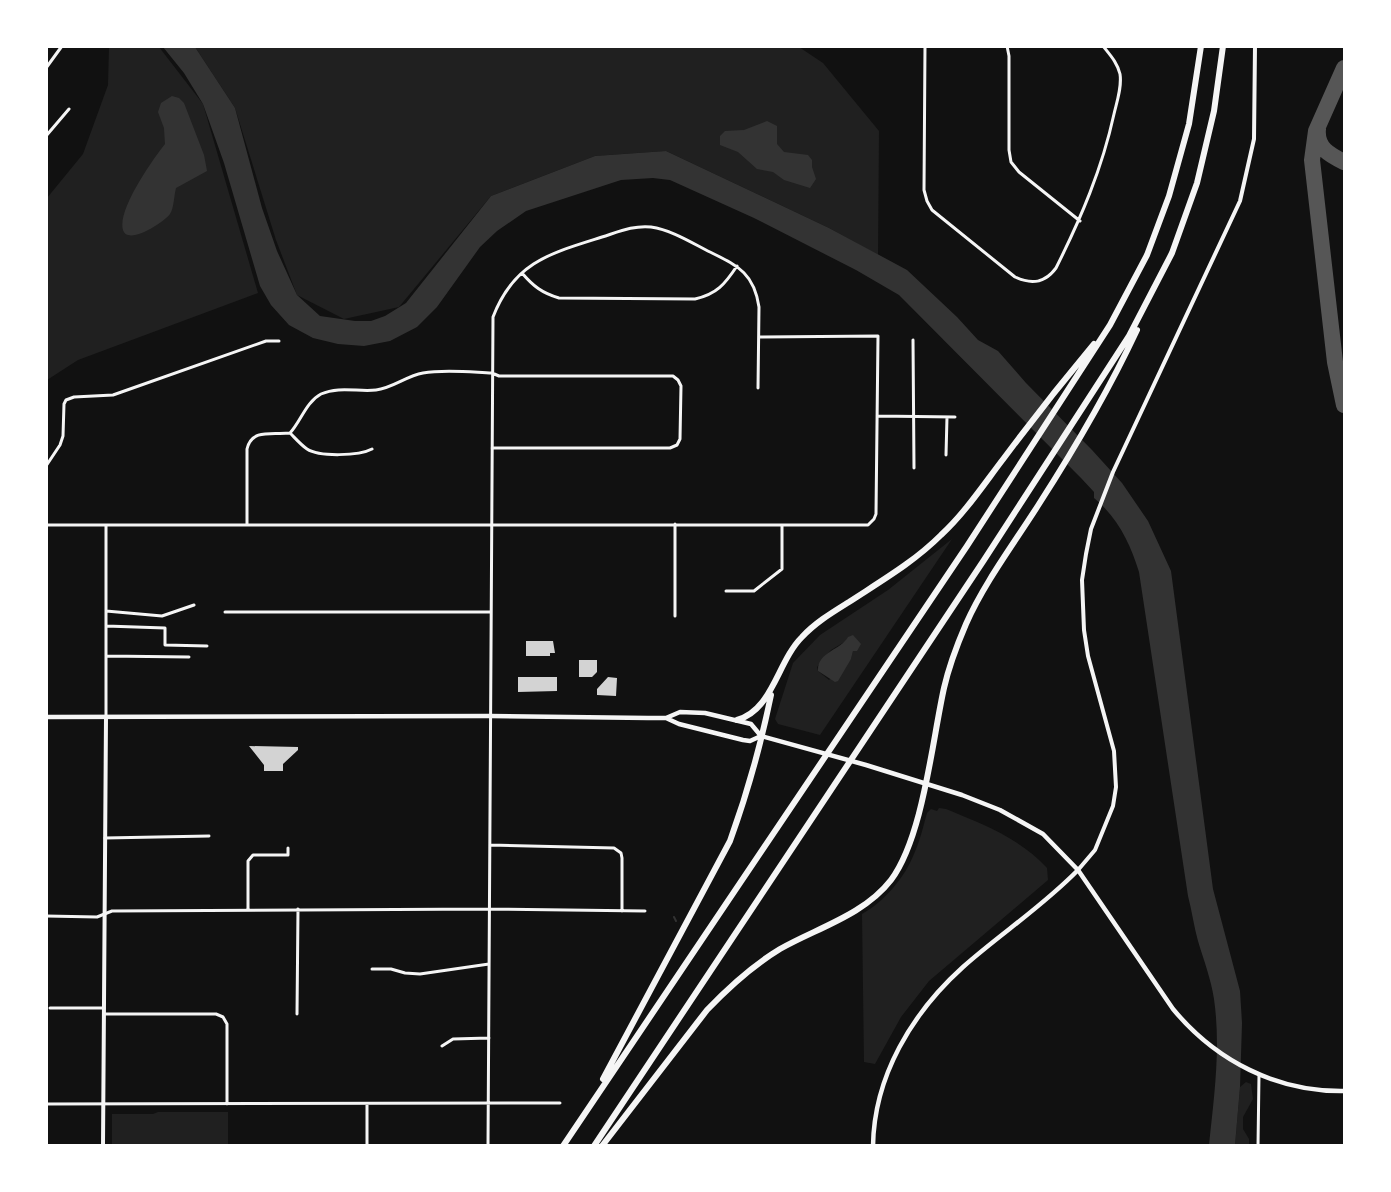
<svg xmlns="http://www.w3.org/2000/svg" width="1391" height="1192" viewBox="0 0 1391 1192" font-family="'Fira Sans Condensed',sans-serif">
<style>
.green{fill:#202020;fill-rule:evenodd}
.water{fill:#333}
.lines{fill:none;stroke-linecap:round;stroke-linejoin:round}
.stream{stroke:#333;stroke-width:2}
.taxiway{stroke:#565656;stroke-width:16}
.building{fill:#d3d3d3}
.minor{stroke:#f5f5f5;stroke-width:3}
.tertiary{stroke:#f5f5f5;stroke-width:4}
.secondary{stroke:#f5f5f5;stroke-width:4.5}
.motorway{stroke:#f5f5f5;stroke-width:6}
</style>
<rect width="100%" height="100%" fill="#111"/>
<path class="green" d="M 109,47 L 159,47 L 203,104 L 258,293 L 78,360 L 47,380 L 47,198 L 83,154 L 108,85 Z
M 195,47 L 799,47 L 823,63 L 879,131 L 878,255 L 829,228 L 666,151 L 595,156 L 491,196 L 399,307 L 344,319 L 297,295 L 276,240 L 235,108 Z
M 952,539 L 820,735 L 778,724 L 775,719 L 793,663 L 820,635 L 888,590 ZM 846,641 L 853,651 L 851,659 L 829,680 L 818,671 L 817,667 L 831,650 Z
M 939,808 L 946,809 C 982,824 1020,838 1047,868 L 1048,880 L 929,981 L 901,1017 L 875,1064 L 864,1062 L 862,914 C 884,902 905,877 914,854 C 920,841 923,827 927,813 L 931,809 L 937,811 Z
M 1246,1082 L 1251,1084 L 1253,1099 L 1243,1117 L 1243,1129 L 1249,1139 L 1249,1145 L 1235,1145 L 1240,1087 Z
M 158,1112 L 228,1112 L 228,1145 L 112,1145 L 112,1114 L 153,1114 Z"/>
<path class="water" d="M 163,47 L 195,47 L 235,108 L 262,208 L 277,251 L 297,295 L 320,316 L 355,321 L 371,321 L 385,316 L 406,303 L 491,196 L 595,156 L 666,151 L 829,228 L 907,270 L 957,317 L 978,340 L 998,351 L 1026,383 L 1092,450 L 1122,483 L 1148,521 L 1171,571 L 1213,889 L 1240,991 L 1242,1023 L 1240,1087 L 1235,1145 L 1209,1145 C 1214,1097 1221,1048 1214,999 C 1211,979 1204,961 1198,941 C 1194,927 1192,911 1188,896 L 1139,572 C 1130,543 1118,518 1094,498 L 1094,492 L 1081,478 L 899,295 L 856,270 L 754,218 L 670,180 L 653,178 L 621,180 L 526,211 L 497,231 L 480,247 L 437,307 L 417,327 L 390,341 L 364,346 L 338,344 L 313,338 L 289,325 L 271,305 L 260,286 L 224,163 L 203,104 L 184,73 Z
M 172,96 L 179,98 L 184,103 L 204,155 L 207,171 L 176,188 C 174,195 174,208 170,214 C 164,222 128,246 123,230 C 117,210 153,159 165,144 L 164,128 L 158,112 L 161,103 Z
M 767,121 L 777,126 L 777,144 L 784,152 L 808,155 L 812,160 L 812,167 L 816,179 L 810,188 L 784,180 L 773,172 L 757,169 L 738,152 L 720,145 L 720,136 L 725,131 L 744,130 Z
M 853,635 L 861,644 L 857,651 L 853,651 L 851,659 L 838,681 L 835,682 L 818,671 C 817,652 841,650 848,637 Z"/>
<g class="lines">
<path class="stream" d="M 674,917 L 676,921"/>
<path class="taxiway" d="M 1344,68 L 1316,131 L 1312,160 L 1335,362 L 1344,405
M 1318,129 C 1316,148 1330,155 1344,162"/>
</g>
<path class="building" d="M 526,641 L 553,641 L 555,653 L 550,653 L 550,656 L 526,656 Z
M 579,660 L 597,660 L 597,672 L 592,677 L 579,677 Z
M 518,677 L 557,677 L 557,691 L 518,692 Z
M 608,677 L 617,678 L 616,696 L 597,695 L 597,689 Z
M 249,746 L 298,747 L 298,750 L 283,764 L 283,771 L 264,771 L 264,765 Z"/>
<g class="lines">
<path class="minor" d="M 925,46 L 924,190 L 927,201 L 932,210 L 1015,277 C 1032,285 1045,283 1056,268 C 1081,218 1102,169 1114,114 C 1117,101 1122,87 1120,74 C 1117,62 1110,55 1103,46
M 1007,46 L 1009,56 L 1009,150 L 1011,162 L 1019,172 L 1080,221
M 46,68 L 62,46
M 46,136 L 69,109
M 522,273 C 533,286 542,293 559,298 L 695,299 C 717,294 725,284 737,266
M 913,340 L 914,468
M 877,416 L 955,417
M 290,433 C 295,438 301,445 307,449 C 319,457 359,456 372,449
M 946,455 L 947,417
M 46,466 L 60,445 L 63,436 L 64,404 L 66,400 L 74,397 L 113,395 L 266,341 L 279,341
M 247,524 L 247,449 C 252,428 273,435 290,433 C 301,421 306,402 321,394 C 339,386 358,392 376,390 C 393,388 406,376 423,373 C 444,369 470,372 492,373 L 499,376 L 673,376 L 678,380 L 681,386 L 680,439 L 677,445 L 670,448 L 492,448
M 46,525 L 868,525 L 874,519 L 876,514 L 878,336 L 759,337
M 726,591 L 754,591 L 782,569 L 782,525
M 106,611 L 162,616 L 194,605
M 225,612 L 490,612
M 675,616 L 675,524
M 106,626 L 165,628 L 165,645 L 207,646
M 106,656 L 189,657
M 106,717 L 106,525
M 105,838 L 209,836
M 490,845 L 614,848 L 621,853 L 622,858 L 622,911
M 248,910 L 248,861 L 253,855 L 288,855 L 288,848
M 46,916 L 97,917 L 112,911 L 490,909 L 645,911
M 372,969 L 391,969 L 405,973 L 420,974 L 489,964
M 50,1008 L 104,1008
M 104,1014 L 216,1014 L 223,1017 L 227,1024 L 227,1104
M 297,1014 L 298,909
M 442,1046 L 453,1039 L 489,1038
M 46,1104 L 560,1103
M 367,1104 L 367,1146
M 488,1146 L 493,317 C 514,262 551,253 602,237 C 618,232 634,225 651,227 C 672,230 692,243 710,252 C 738,266 754,273 759,307 L 758,388
M 1258,1146 L 1259,1075"/>
<path class="tertiary" d="M 1078,870 L 1095,850 L 1113,806 L 1116,787 L 1114,751 L 1088,656 L 1084,630 L 1082,580 L 1086,554 L 1091,529 L 1113,472 L 1240,201 L 1254,139 L 1255,46
M 103,1146 L 106,717"/>
<path class="secondary" d="M 46,717 L 490,716 L 648,718 L 666,718 L 680,712 L 705,713 L 751,724 L 761,736
M 666,718 L 679,724 L 743,740 L 750,741 L 761,736 L 866,765 L 962,795 L 1000,810 L 1043,834 L 1078,870 L 1173,1009 C 1216,1061 1277,1092 1344,1091
M 873,1146 C 874,1076 912,1013 963,967 C 1000,934 1042,907 1078,870"/>
<path class="motorway" d="M 737,720 C 773,710 777,662 802,637 C 816,622 833,612 849,602 C 881,581 914,562 941,535 C 965,513 984,484 1004,458 C 1033,419 1063,381 1094,344
M 603,1079 L 730,841 C 747,794 761,744 771,695
M 563,1146 L 967,546 L 1110,325 L 1147,255 L 1169,196 L 1189,124 L 1201,46
M 594,1146 L 984,560 L 1129,336 L 1172,253 L 1197,183 L 1214,111 L 1223,46
M 602,1146 L 707,1010 C 729,987 752,966 780,949 C 817,928 864,915 891,880 C 923,837 932,742 944,688 C 949,666 957,645 966,624 C 984,583 1015,542 1039,504 C 1075,448 1109,390 1137,330"/>
</g>
<rect width="1391" height="1192" fill="none" stroke="#ffffff" stroke-width="96"/>
</svg>
